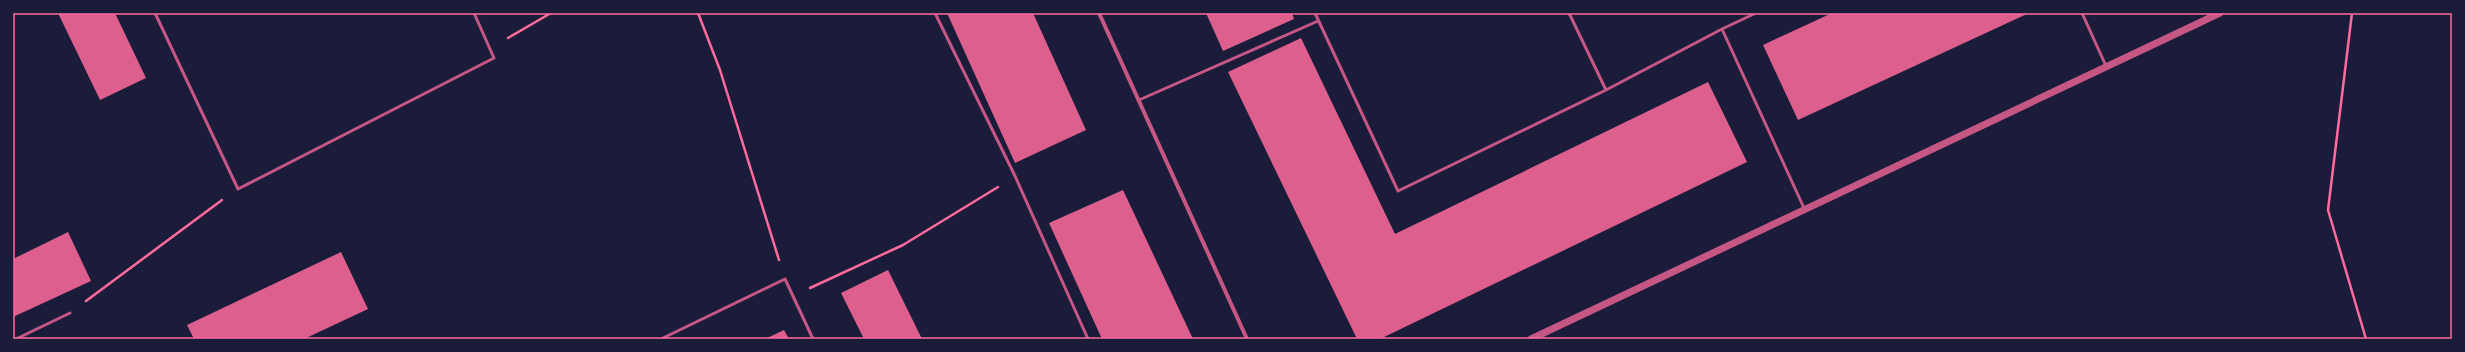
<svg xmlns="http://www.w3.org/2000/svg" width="2465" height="352" viewBox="0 0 2465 352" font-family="'Sofia Sans Condensed',sans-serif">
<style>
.building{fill:#dd5f8e}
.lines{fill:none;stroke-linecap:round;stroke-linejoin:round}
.path{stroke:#ff6b9d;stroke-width:2.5}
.service{stroke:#c65784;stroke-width:3}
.minor{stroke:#c65784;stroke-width:4}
.tertiary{stroke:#c65784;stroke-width:7}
.neatline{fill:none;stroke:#ff6b9d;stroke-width:1.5}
</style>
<rect width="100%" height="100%" fill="#1b1b3a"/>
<path class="building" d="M 58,13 L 115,13 L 146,78 L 100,100 Z
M 947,13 L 1033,13 L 1086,130 L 1015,163 Z
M 1206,13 L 1292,13 L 1294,19 L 1223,51 Z
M 1832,13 L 2029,13 L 1798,120 L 1763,45 Z
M 1301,38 L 1395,234 L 1708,82 L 1747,162 L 1380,339 L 1357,339 L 1228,72 Z
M 1123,190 L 1193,339 L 1102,339 L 1049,223 Z
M 68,232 L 91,281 L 13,317 L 13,259 Z
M 341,252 L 368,309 L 304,339 L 194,339 L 187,325 Z
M 888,270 L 922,339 L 864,339 L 841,293 Z
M 784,330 L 789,339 L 765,339 Z"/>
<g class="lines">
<path class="path" d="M 698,13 L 720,70 L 779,260
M 2352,13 L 2328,210 L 2366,339
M 508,38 L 551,13
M 810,288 L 903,245 L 998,187
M 86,301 L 222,200"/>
<path class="service" d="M 155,13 L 238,189 L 494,58 L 474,13
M 935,13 L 1015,176 L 1088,339
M 1315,13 L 1398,191 L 1606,90 L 1722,29
M 1569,13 L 1606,90
M 1756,13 L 1722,29 L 1804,208
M 2082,13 L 2106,66
M 1139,100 L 1318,21
M 16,339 L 70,313
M 661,339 L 785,279 L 813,339"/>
<path class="minor" d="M 1099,13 L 1247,339"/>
<path class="tertiary" d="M 1531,339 L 2220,13"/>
</g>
<rect width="2465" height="352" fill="none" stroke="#1b1b3a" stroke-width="28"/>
<rect x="14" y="14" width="2437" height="324" class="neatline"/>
</svg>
